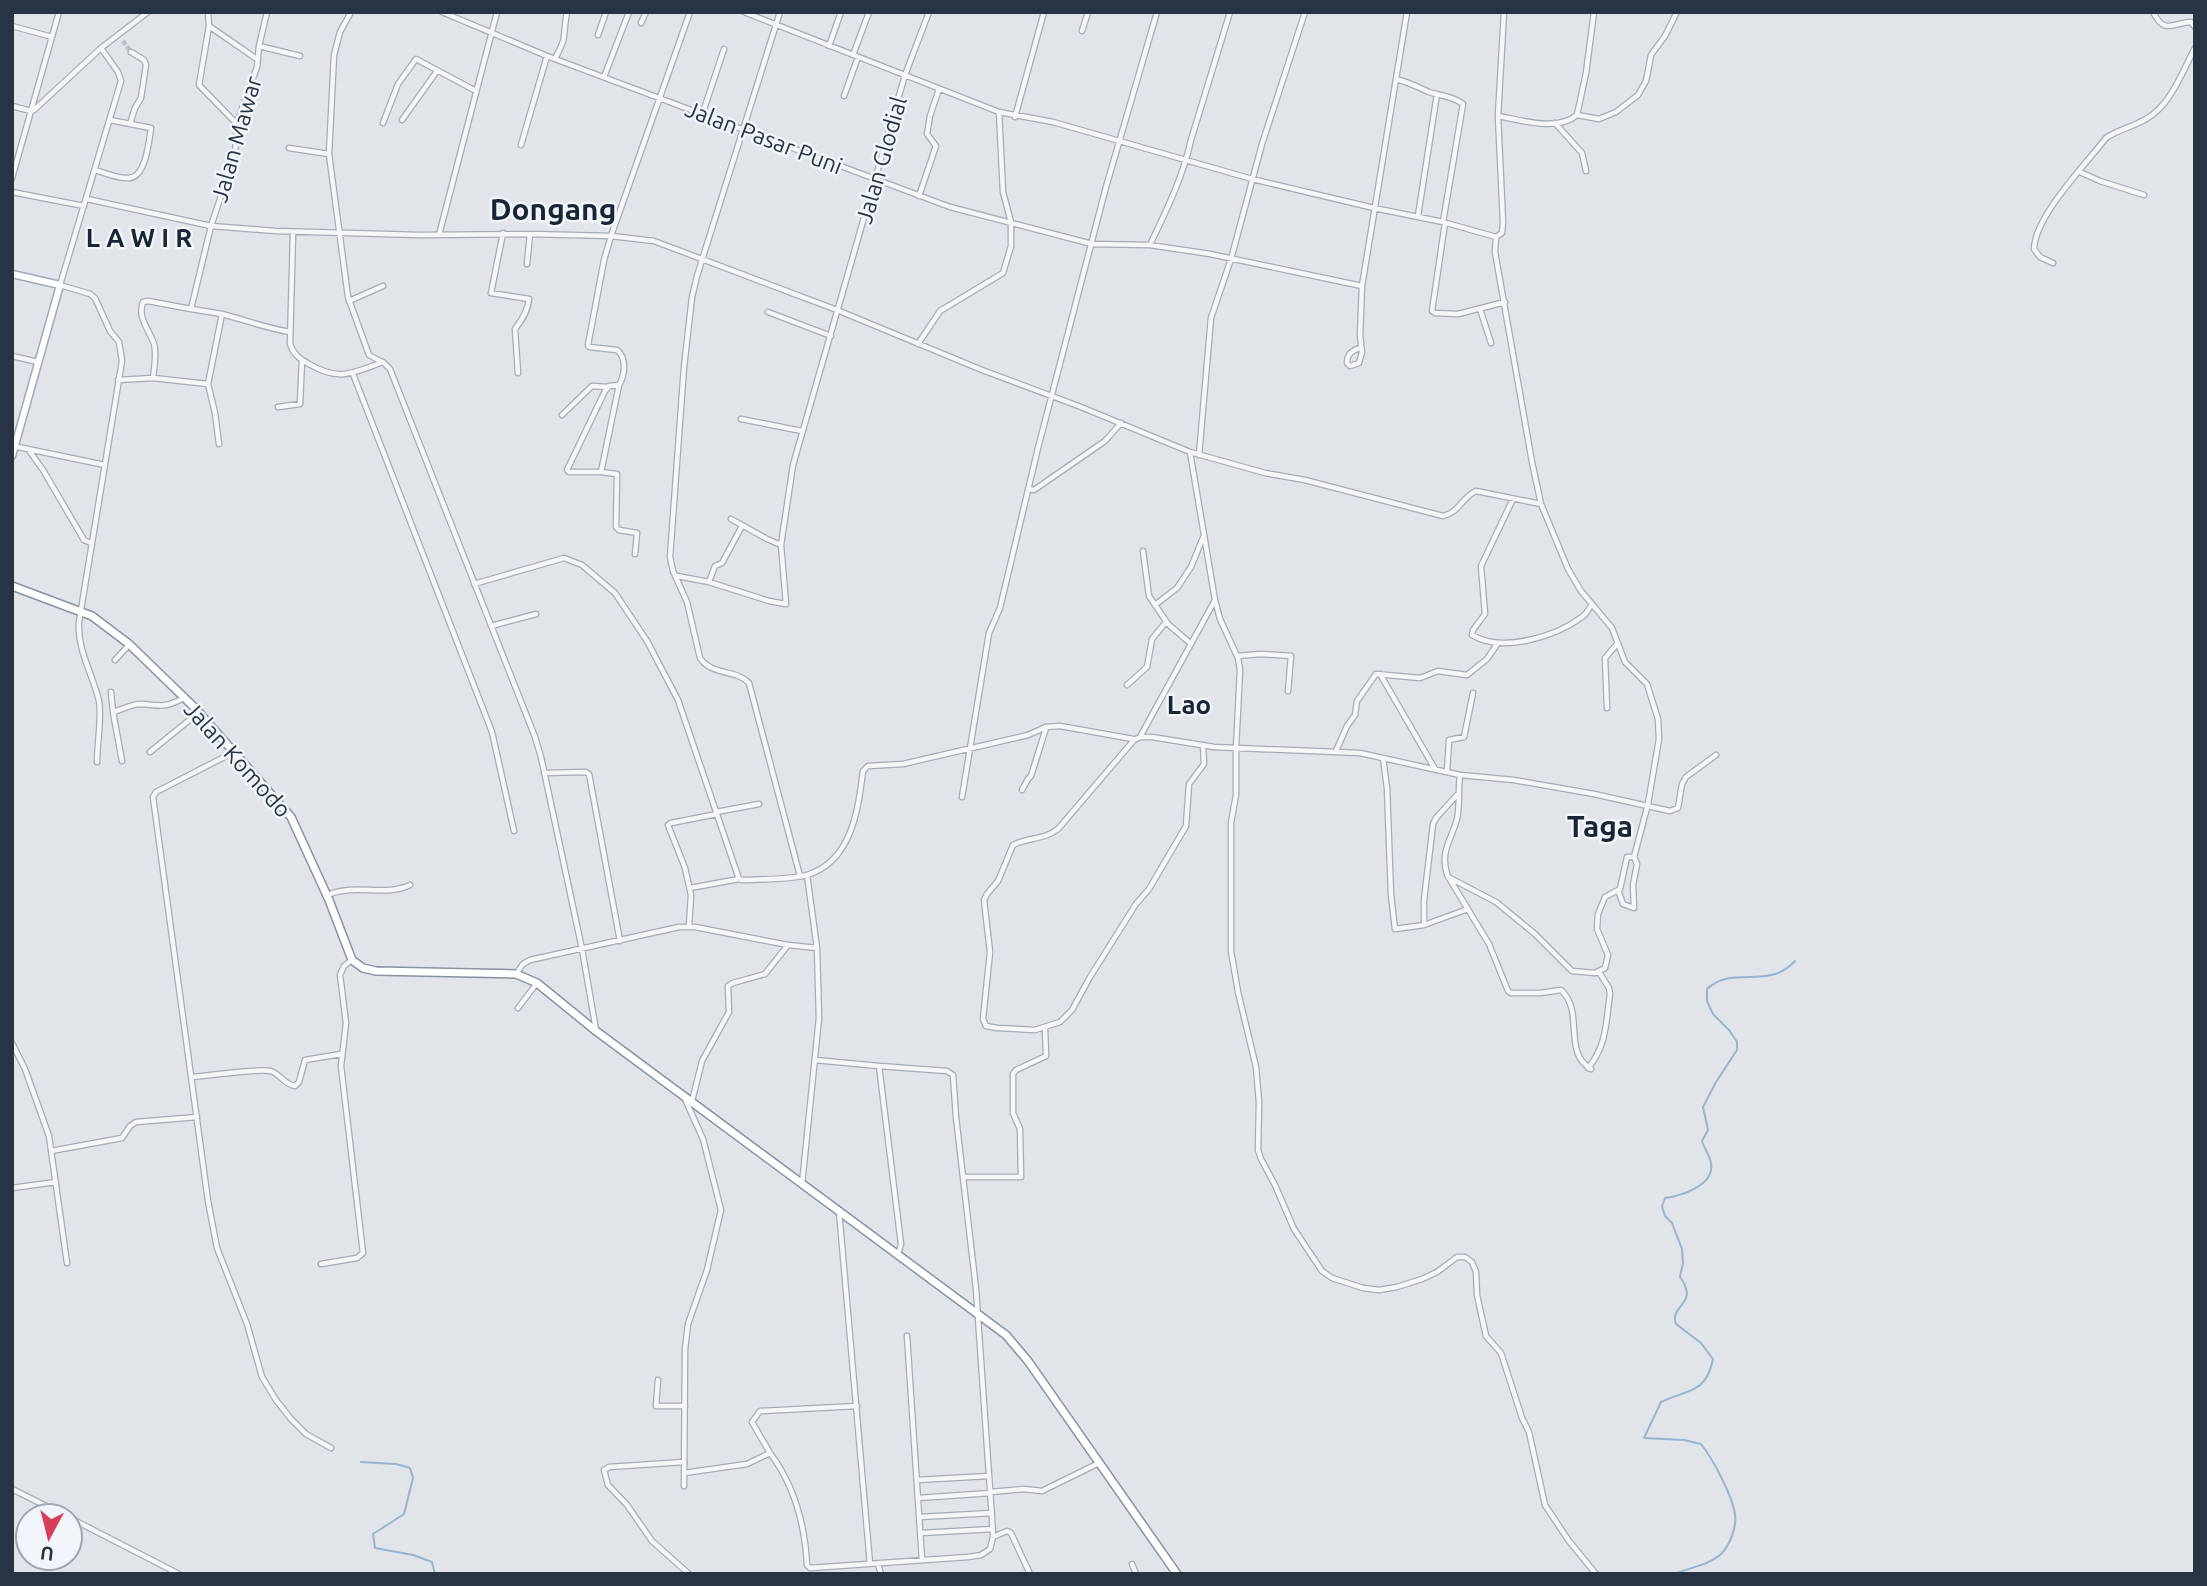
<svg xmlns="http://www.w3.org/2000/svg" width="2207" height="1586" viewBox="0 0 2207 1586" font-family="Ubuntu,sans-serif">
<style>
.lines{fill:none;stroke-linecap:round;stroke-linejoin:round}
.stream{stroke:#9ab4cd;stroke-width:2}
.minor-tunnel{stroke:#bcc1c9;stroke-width:4.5;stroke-dasharray:4.5 2;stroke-linecap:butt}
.minor-casing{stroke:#a6acb5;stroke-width:7}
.major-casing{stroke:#9fa9b7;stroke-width:9}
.highway-casing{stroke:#8792a2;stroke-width:10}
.minor{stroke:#f4f6f8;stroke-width:4.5}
.major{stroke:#fff;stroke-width:6}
.highway{stroke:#fff;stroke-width:7}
.labels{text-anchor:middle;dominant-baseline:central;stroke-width:5;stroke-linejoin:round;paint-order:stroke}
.street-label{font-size:23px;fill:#283343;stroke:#f1f4f8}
.quarter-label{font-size:26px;font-weight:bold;fill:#1a2434;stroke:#f1f4f8}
.district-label{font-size:30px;font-weight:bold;fill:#1a2434;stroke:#f1f4f8}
</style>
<rect width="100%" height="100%" fill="#e1e5ea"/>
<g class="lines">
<path class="stream" d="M 361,1462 L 396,1464 L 410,1468 L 413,1478 L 404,1514 L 373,1534 L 375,1548 L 413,1555 L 432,1562 L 435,1574
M 1675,1574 C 1690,1567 1707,1566 1720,1555 C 1730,1546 1737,1526 1735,1514 C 1732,1495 1713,1459 1701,1444 L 1684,1440 L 1644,1438 L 1661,1402 C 1688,1389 1706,1394 1713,1359 L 1701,1343 L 1676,1324 C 1669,1304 1700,1305 1680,1277 L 1683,1263 L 1682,1249 L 1672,1223 L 1665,1216 L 1662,1206 L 1665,1198 C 1680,1196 1715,1186 1711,1163 C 1710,1156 1704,1148 1702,1141 L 1708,1130 L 1703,1107 L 1716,1082 L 1737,1050 L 1737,1042 L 1729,1030 L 1713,1014 L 1707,1001 L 1707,989 C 1734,964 1767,991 1795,961"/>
<path class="minor-tunnel" d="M 123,41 L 131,52"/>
<defs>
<path id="minor" d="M 208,12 L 209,26 L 258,60
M 351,12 L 340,32 L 334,55 L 329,154 L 348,297 L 369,355 L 382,362
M 442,12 L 547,56 L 950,207 L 1092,244 L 1150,245 L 1210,254 L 1362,286
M 744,12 L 999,112 L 1053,122 L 1252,179 L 1374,208 L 1443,222 L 1496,237
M 780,12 L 697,276 L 692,297 L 684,367 L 670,557 L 673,571 L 687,602 L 700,658 C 712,676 736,669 749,683 L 800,876
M 1504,12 L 1498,116 L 1503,222 L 1502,233 L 1496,237 L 1495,252 L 1532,462 L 1541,504 L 1568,569 L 1581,591 L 1612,628 L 1625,662 L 1647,684 L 1658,719 L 1659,739 L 1648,804 L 1634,857 L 1637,864 L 1633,885 L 1634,908 L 1623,904 L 1618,890
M 2153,12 C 2165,35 2172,23 2191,22 L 2195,27
M 641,23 L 646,12
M 12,26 L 52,37
M 209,26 L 199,85 L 236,123
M 1082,31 L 1088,12
M 598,35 L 606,12
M 259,46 L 300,56
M 829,46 L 841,12
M 853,55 L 869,12
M 555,59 C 558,52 564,43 564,36 C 565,28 565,21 567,12
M 604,77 L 629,12
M 1396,79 C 1408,82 1418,87 1429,92 C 1441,96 1453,96 1463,104 L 1443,222
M 844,96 L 858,57
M 12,106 L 31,111 L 34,110 L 101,48 L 148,12
M 702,115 L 724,49
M 1577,115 L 1599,119 L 1616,112 L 1638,95 L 1646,81 L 1651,55 L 1665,36 L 1677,12
M 1498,116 C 1521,120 1557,132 1577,115 L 1586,73 L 1594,12
M 1015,117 L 1044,12
M 402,120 L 437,71
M 383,123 L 398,84 L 416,59 L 476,91
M 1555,123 L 1582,153 L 1586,171
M 130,124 L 135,108 L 141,98 L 146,65 L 144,60 L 131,52
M 521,145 L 547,56
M 289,148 L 329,154
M 95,170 C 105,173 119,179 129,178 C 146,177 149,141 151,128 L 110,120
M 2080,172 L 2100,181 L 2144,195
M 12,178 L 59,12
M 12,192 L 84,206
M 919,196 L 936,146 L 927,134 L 930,116 L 939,89
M 87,199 L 211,226 L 275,231 L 420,235 L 530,234 L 611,236 L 654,241 L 837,310 L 982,370 L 1081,407 L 1190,452 L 1265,473 L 1305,480 L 1443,516 C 1459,513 1462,497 1476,491 L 1541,504
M 1418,216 L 1437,94
M 1445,223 L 1432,311 L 1435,313 L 1458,314 L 1505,302
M 293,233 L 290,344 C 293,354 300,359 309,364 C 340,382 352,373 383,362 L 390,369 L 535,737 L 541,757 L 582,949 L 596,1030
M 503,233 L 491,293 L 529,299 C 528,311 522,320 515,329 L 518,373
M 439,235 L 497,12
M 1150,245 C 1166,211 1183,177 1191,140 L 1230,12
M 2053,263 L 2040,257 L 2034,249 C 2035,216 2086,164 2106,138 C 2119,129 2133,127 2146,119 C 2171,105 2182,72 2195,48
M 527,264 L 530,234
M 349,301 L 383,286
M 191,309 L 222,314 L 208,384
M 1480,309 L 1491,343
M 768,312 L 831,336
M 222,314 C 245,320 266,328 290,332
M 918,344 L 940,311 L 1003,273 L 1011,246 L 1011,222 L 1003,192 L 999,112
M 1361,348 C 1352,350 1347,354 1347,363 L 1350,366 L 1359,363 L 1362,352 L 1360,335 L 1362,286 L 1407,12
M 12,356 L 38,362
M 353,374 L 492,732 L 514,831
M 153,378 L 208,384 L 215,413 L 219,444
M 118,380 L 153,378 C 154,368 157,354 154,344 C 149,329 137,318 143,302 L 148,301 L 191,309 L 211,226 L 235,154 L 237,123 L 257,67 L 259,46 L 267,12
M 278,407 L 300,404 L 302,360
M 562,415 L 592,386 L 608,387
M 741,419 L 802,431
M 13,446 L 105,465
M 28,449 L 43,470 L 84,540 L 91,543
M 1190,452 L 1215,600 L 1220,619 L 1238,658 L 1240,670 L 1236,748 L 1236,795 L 1231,823 L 1231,951 L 1238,992 L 1256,1067 L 1259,1102 L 1258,1150 L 1261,1159 L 1275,1185 L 1294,1229 L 1322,1271 L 1332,1278 L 1363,1288 L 1379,1290 L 1397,1287 L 1422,1279 L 1437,1272 L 1457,1257 L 1465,1257 L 1472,1262 L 1476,1272 L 1477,1295 L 1486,1336 L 1501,1353 L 1522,1418 L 1529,1432 L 1545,1505 L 1569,1541 L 1596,1574
M 1199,455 L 1211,318 L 1231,259 L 1262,144 L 1305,12
M 601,472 L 569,472 L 567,470 L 605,391 L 609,386 L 619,385
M 1028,489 L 1034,490 L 1105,441 L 1121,423
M 1513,499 L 1481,566 L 1485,614 L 1473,630 L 1472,635 C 1502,653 1555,637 1582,617 C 1587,614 1589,608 1592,604
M 731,519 L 767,539 L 781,545
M 1143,551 L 1149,596 L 1168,624 L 1190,643
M 635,554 L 637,533 L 619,530 L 616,527 L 617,474 L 601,472 L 619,385 C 625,375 627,358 617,350 L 589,347 L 588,345 L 604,260 L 611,236 L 690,12
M 677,576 L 709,582 L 769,601 L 786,604 L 781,545 L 793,465 L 905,75 L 929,12
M 709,582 L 715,566 L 722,563 L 742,526
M 474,584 L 564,558 L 582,565 L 615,593 L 647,641 L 678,700 L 739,879 L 742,880 C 761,879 789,880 807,875 C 852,861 858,810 863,771 L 868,766 L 903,764 L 1028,735 L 1046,727 L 1060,726 L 1133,739
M 1155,605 L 1177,588 L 1191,567 L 1204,535
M 491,626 L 536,614
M 1237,656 L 1261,654 L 1291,656 L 1288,691
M 115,660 L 129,645
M 1380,674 L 1435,769
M 1127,685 L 1147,667 L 1152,639 L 1166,622
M 111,692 L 113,712
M 1607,708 L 1605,658 L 1618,643
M 1140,737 L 1215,600
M 1203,745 L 1204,764 L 1189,784 L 1186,826 L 1149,889 L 1136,904 L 1090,977 L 1072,1010 L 1060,1022 L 1035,1030 L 997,1028 L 986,1026 L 983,1019 L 990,952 L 984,900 L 987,894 L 998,881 L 1013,845 C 1028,837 1044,840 1058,829 L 1134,740 L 1140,737 L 1152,737 L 1214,747 L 1360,753 L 1460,775 L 1514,780 L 1594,794 L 1670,811 L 1678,808 L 1682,784 L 1686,777 L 1716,755
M 1336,751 L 1347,726 L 1355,715 L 1357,701 L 1376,674 L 1420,678 L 1438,671 L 1467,675 L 1487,659 L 1498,643
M 150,752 L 198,713
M 234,752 L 156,792 L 153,797 L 208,1201 L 217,1248 L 247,1324 L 262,1377 L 276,1400 L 291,1419 L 306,1434 L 331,1448
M 1383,758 L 1387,788 L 1391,895 L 1395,929 L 1424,925 L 1468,909
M 122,761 L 113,712 C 121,710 132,704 140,704 C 162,705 162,709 184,698
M 97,762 C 97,744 102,718 99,701 C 93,675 77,650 79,622 L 122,361 L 119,342 L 110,331 L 95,298 L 90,294 L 60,285 L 121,81 L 118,72 L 101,48
M 1447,772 L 1449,740 L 1464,737 L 1473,693
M 544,773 L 586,772 L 589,774 L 620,941
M 1460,775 C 1458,788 1460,807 1457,819 C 1451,841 1439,852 1448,877 L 1496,902 L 1535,934 L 1572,971 L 1595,973 L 1605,968 L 1608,955 L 1597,929 L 1598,914 L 1605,897 L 1620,889 L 1627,857 L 1634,857
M 1022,790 L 1028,779 L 1031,776 L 1046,728
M 962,797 L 989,633 L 1000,608 L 1038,448 L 1106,187 L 1157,12
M 716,812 L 759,804
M 1449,878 L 1489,944 L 1508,991 L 1511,993 L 1540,993 L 1561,990 C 1585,1012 1562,1052 1591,1069
M 690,888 L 739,879
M 328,895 C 356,883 385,897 410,885
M 1424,925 L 1424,900 L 1433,824 L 1436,818 L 1457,795
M 689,926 L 691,895 L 685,868 L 668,825 L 671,823 L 717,814
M 516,974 L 523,964 L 530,960 L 679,927 L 695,927 L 788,945 L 817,948
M 518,1008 L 537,983
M 12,1043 L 25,1069 L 49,1136 L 67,1263
M 815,1060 L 879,1066 L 901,1244 L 898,1255
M 1588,1068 C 1607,1046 1606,1021 1610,994 L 1609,988 L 1599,972
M 192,1077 C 208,1076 259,1068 271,1071 C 281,1075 285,1085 295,1086 L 299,1082 L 305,1060 L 341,1054
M 692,1101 L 702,1061 L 729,1012 L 728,986 L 733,983 L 765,974 L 788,945
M 51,1151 L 122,1138 L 130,1126 L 136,1122 L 197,1117
M 963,1177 L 1021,1177 L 1020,1129 L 1013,1113 L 1013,1074 L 1016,1070 L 1046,1056 L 1045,1028
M 802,1184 L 819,1018 L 817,948 L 807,875
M 12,1188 L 56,1182
M 839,1211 L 870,1564
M 321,1264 L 357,1258 L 363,1253 L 341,1066 L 346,1023 L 340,975 L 344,966 L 352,960
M 907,1336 L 922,1560
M 658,1380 L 656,1406 L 685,1406
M 770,1453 L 752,1422 L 760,1411 L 857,1406
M 684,1462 L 609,1467 L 604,1470 L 608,1485 L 627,1505 L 652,1541 L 689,1574
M 684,1473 L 747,1464 L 770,1453 C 794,1485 805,1526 807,1565 L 810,1568 L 968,1557 L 981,1555 L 990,1549 L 993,1537 L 992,1518 L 976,1289 L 956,1117 L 953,1075 L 947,1071 L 879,1066
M 917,1480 L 989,1476
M 684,1486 L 685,1349 L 688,1324 L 707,1270 L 721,1210 L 703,1139 L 685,1099
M 12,1489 L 66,1516
M 991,1492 L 1023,1489 L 1042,1491 L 1099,1463
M 918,1498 L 991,1493
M 920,1517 L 992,1513
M 70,1518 L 179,1574
M 921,1533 L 993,1529
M 993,1537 L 1007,1531 L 1011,1533 L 1030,1574
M 878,1564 L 881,1574
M 1132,1564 L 1136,1574"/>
<path id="major" d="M 12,274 L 60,285 L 12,456"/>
<path id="highway" d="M 12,586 L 92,616 L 129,644 L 195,708 L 291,817 L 329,900 L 352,960 L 363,968 L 376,971 L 516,974 L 537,983 L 596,1031 L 1006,1335 L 1028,1361 L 1177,1574"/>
</defs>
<use href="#minor" class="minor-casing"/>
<use href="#major" class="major-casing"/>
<use href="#highway" class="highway-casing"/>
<use href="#minor" class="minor"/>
<use href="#major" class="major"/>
<use href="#highway" class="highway"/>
</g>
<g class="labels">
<g class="street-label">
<text transform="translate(764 137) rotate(21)">Jalan Pasar Puni</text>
<text transform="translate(236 139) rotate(-74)">Jalan Mawar</text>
<text transform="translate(881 160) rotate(-74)">Jalan Glodial</text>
<text transform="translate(238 759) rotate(48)">Jalan Komodo</text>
</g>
<g class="quarter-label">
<text x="139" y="237">L A W I R</text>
<text x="1189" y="704">Lao</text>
</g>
<g class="district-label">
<text x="553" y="209">Dongang</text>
<text x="1600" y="826">Taga</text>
</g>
</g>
<rect width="2207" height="1586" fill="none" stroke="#283343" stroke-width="28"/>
<g transform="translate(49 1537) rotate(187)"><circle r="33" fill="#f1f4f8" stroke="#a1a7b0" stroke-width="2"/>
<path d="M0-5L12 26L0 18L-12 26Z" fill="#d73e59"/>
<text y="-10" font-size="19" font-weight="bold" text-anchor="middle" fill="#283343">U</text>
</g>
</svg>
